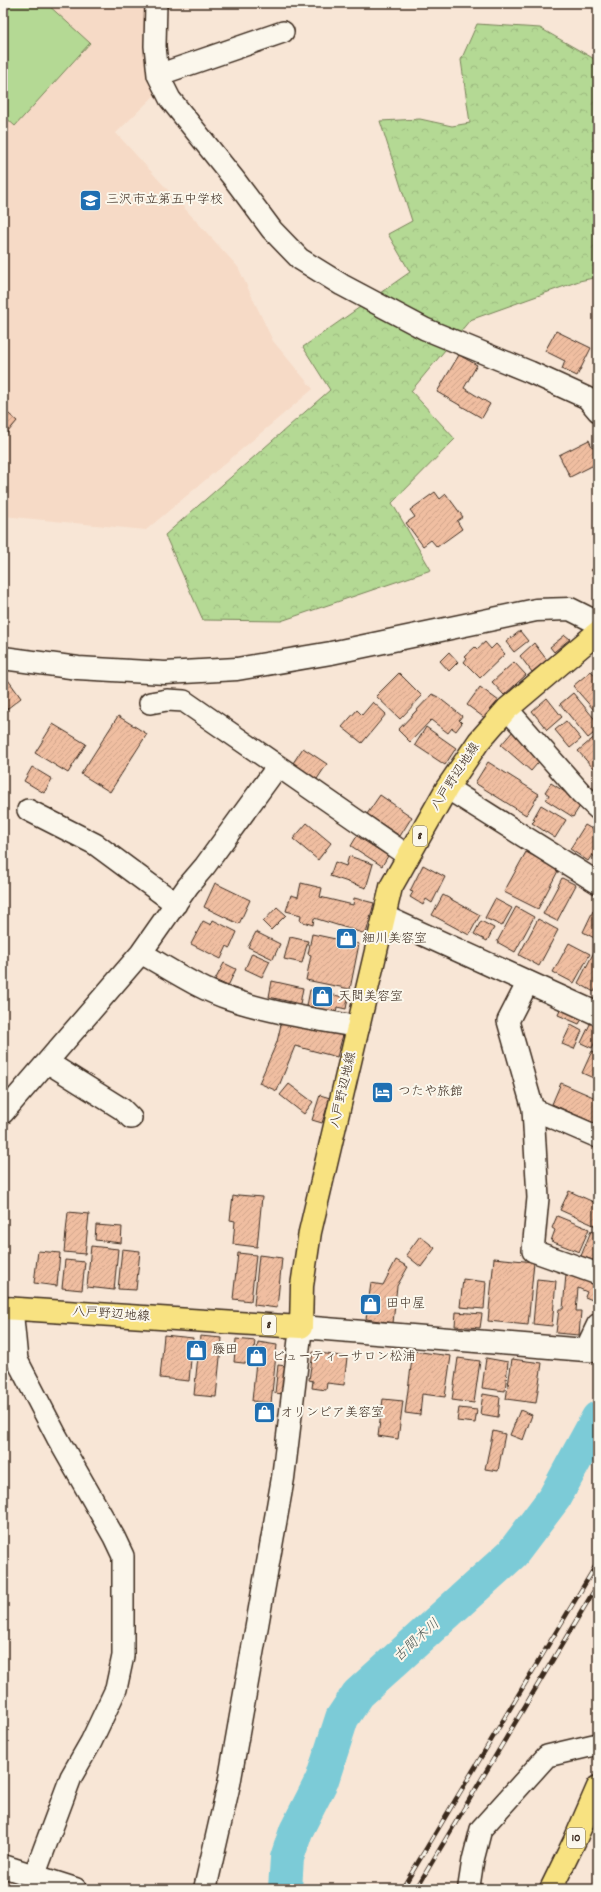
<svg xmlns="http://www.w3.org/2000/svg" width="601" height="1892" viewBox="0 0 601 1892" font-family="Dekko,'Klee One',sans-serif">
<style>
.built{fill:#f6dac6}
.forest{fill:url(#forest-crowns);stroke:#788259}
.green{fill:#b4d994;stroke:#788259}
.lines{fill:none;stroke-linecap:round;stroke-linejoin:round}
.river{stroke:#7ccbd7;stroke-width:34}
.building{fill:url(#building-hatch);stroke:#3b2a1e}
.minor-casing{stroke:#3b2a1e;stroke-width:24}
.tertiary-casing{stroke:#3b2a1e;stroke-width:25}
.primary-casing{stroke:#3b2a1e;stroke-width:25}
.minor{stroke:#fbf7ec;stroke-width:21}
.tertiary{stroke:#fbf7ec;stroke-width:22}
.primary{stroke:#f8e281;stroke-width:22}
.rail-casing{stroke:#3b2a1e;stroke-width:4.5}
.rail{stroke:#fbf7ec;stroke-width:3;stroke-dasharray:9;stroke-linecap:butt}
.labels{text-anchor:middle;dominant-baseline:central;stroke-width:4;stroke-linejoin:round;paint-order:stroke}
.shield{fill:#fbf7ec;stroke:#75685c;stroke-width:1}
.shield-label{font-size:12px;font-weight:bold;fill:#3b2a1e}
.poi-label{font-size:13px;fill:#3b2a1e;stroke:#fbf7ec;text-anchor:start}
.street-label{font-size:13px;fill:#3b2a1e;stroke:#fbf7ec}
.water-label{font-size:14px;font-style:italic;fill:#4e5a56;stroke:#fbf7ec}
</style>
<defs>
<pattern id="forest-crowns" width="20" height="18" patternUnits="userSpaceOnUse"><rect width="20" height="18" fill="#b4d994"/><path d="M2 6a3 3 0 1 1 6 0M12 15a3 3 0 1 1 6 0" fill="none" stroke="#9cba7f"/></pattern>
<pattern id="building-hatch" width="6" height="6" patternUnits="userSpaceOnUse"><rect width="6" height="6" fill="#f0bea1"/><path d="M-1 1l2-2M0 6l6-6M5 7l2-2" fill="none" stroke="#cfa38a"/></pattern>
</defs>
<rect width="100%" height="100%" fill="#f8e6d6"/>
<filter id="ink" filterUnits="userSpaceOnUse"><feTurbulence type="fractalNoise" baseFrequency=".025" numOctaves="2"/><feDisplacementMap in="SourceGraphic" scale="8" xChannelSelector="R" yChannelSelector="G"/><feConvolveMatrix kernelMatrix="1 2 1 2 8 2 1 2 1" color-interpolation-filters="sRGB"/></filter>
<g filter="url(#ink)">
<path class="built" d="M 3,3 L 150,3 L 157,93 L 116,133 L 238,267 L 273,341 L 313,389 L 146,530 L 3,516 Z"/>
<path class="forest" d="M 477,24 L 540,28 L 598,61 L 598,277 L 579,281 L 470,320 L 411,391 L 455,439 L 392,503 L 431,570 L 281,621 L 203,620 L 165,535 L 330,390 L 303,347 L 410,272 L 388,234 L 412,221 L 380,121 L 420,119 L 452,126 L 470,123 L 461,60 Z"/>
<path class="green" d="M 3,3 L 46,3 L 90,43 L 15,126 L 3,115 Z"/>
<g class="lines">
<path class="river" d="M 285,1889 L 287,1858 L 296,1831 L 322,1780 L 342,1718 L 358,1694 L 512,1554 L 555,1497 L 598,1418"/>
</g>
<path class="building" d="M 556,331 L 591,348 L 577,376 L 562,369 L 565,361 L 545,351 Z
M 459,355 L 477,365 L 464,388 L 490,404 L 482,418 L 437,392 Z
M 3,409 L 17,421 L 3,438 Z
M 589,440 L 592,447 L 598,444 L 598,463 L 570,477 L 559,455 Z
M 435,492 L 440,499 L 446,494 L 463,517 L 457,521 L 462,529 L 437,547 L 431,540 L 423,546 L 406,523 L 415,517 L 410,510 Z
M 598,564 L 598,578 L 591,570 Z
M 520,631 L 528,641 L 514,652 L 506,642 Z
M 565,635 L 570,639 L 554,652 L 550,647 Z
M 485,642 L 491,649 L 496,644 L 505,654 L 480,678 L 464,662 L 467,658 L 465,656 L 475,647 L 477,649 Z
M 534,643 L 547,660 L 532,672 L 520,656 Z
M 449,652 L 458,662 L 449,671 L 440,661 Z
M 514,662 L 526,675 L 504,695 L 492,682 Z
M 591,671 L 598,679 L 598,707 L 594,710 L 573,686 Z
M 399,673 L 422,696 L 400,719 L 376,696 Z
M 6,677 L 21,698 L 3,712 L 3,678 Z
M 480,687 L 499,701 L 486,719 L 467,705 Z
M 573,693 L 598,723 L 598,730 L 588,738 L 560,704 Z
M 432,694 L 438,697 L 462,716 L 459,720 L 462,723 L 456,731 L 452,728 L 448,733 L 431,720 L 410,742 L 398,730 Z
M 547,698 L 562,717 L 547,730 L 532,711 Z
M 373,702 L 386,714 L 362,743 L 342,727 L 357,710 L 362,715 Z
M 118,716 L 147,734 L 110,792 L 81,774 Z
M 566,721 L 581,739 L 570,748 L 555,730 Z
M 53,724 L 86,744 L 68,773 L 35,753 Z
M 426,727 L 456,748 L 445,765 L 415,745 Z
M 513,731 L 543,757 L 531,771 L 501,745 Z
M 598,734 L 598,763 L 593,768 L 578,751 Z
M 303,748 L 327,764 L 315,782 L 291,766 Z
M 488,762 L 539,794 L 526,815 L 475,783 Z
M 32,767 L 52,779 L 44,793 L 24,781 Z
M 551,783 L 582,803 L 573,817 L 546,800 L 549,795 L 545,792 Z
M 380,795 L 412,817 L 400,836 L 367,814 Z
M 541,805 L 566,820 L 555,838 L 532,823 L 535,820 L 533,819 Z
M 597,822 L 598,852 L 595,857 L 592,855 L 588,861 L 570,849 L 585,825 L 592,829 Z
M 307,823 L 331,843 L 318,860 L 293,839 Z
M 357,836 L 388,856 L 382,866 L 351,846 Z
M 526,852 L 559,869 L 538,909 L 504,892 Z
M 349,856 L 373,864 L 366,888 L 330,876 L 335,862 L 346,866 Z
M 423,865 L 445,877 L 432,903 L 426,899 L 423,905 L 410,897 L 413,892 L 410,891 Z
M 562,878 L 576,885 L 557,921 L 543,914 Z
M 215,883 L 250,900 L 239,924 L 204,907 Z
M 301,883 L 322,888 L 320,897 L 353,905 L 354,898 L 374,903 L 366,934 L 314,918 L 313,925 L 300,921 L 301,915 L 286,911 L 291,895 L 298,897 Z
M 443,895 L 480,915 L 469,935 L 432,915 Z
M 495,899 L 512,908 L 502,926 L 485,918 Z
M 277,907 L 286,915 L 271,930 L 263,922 Z
M 516,907 L 534,917 L 515,952 L 497,942 Z
M 593,911 L 598,914 L 598,940 L 583,932 Z
M 538,919 L 558,930 L 539,966 L 519,955 Z
M 213,920 L 237,932 L 230,948 L 227,946 L 221,959 L 191,944 L 203,921 L 211,925 Z
M 481,921 L 494,928 L 487,941 L 474,934 Z
M 256,932 L 280,944 L 273,959 L 248,947 Z
M 312,934 L 359,944 L 350,989 L 306,980 L 311,955 L 308,954 Z
M 290,937 L 308,941 L 302,963 L 284,959 Z
M 569,943 L 590,954 L 574,983 L 553,972 Z
M 594,952 L 598,954 L 598,984 L 594,992 L 578,983 Z
M 252,953 L 270,961 L 262,977 L 245,969 Z
M 224,963 L 236,969 L 228,986 L 215,980 Z
M 272,981 L 303,988 L 300,1004 L 269,997 Z
M 310,990 L 348,998 L 346,1009 L 337,1007 L 336,1013 L 307,1006 Z
M 561,1008 L 583,1017 L 579,1024 L 558,1015 Z
M 282,1020 L 343,1035 L 337,1057 L 295,1046 L 277,1091 L 259,1083 L 277,1042 Z
M 591,1022 L 598,1025 L 598,1036 L 592,1048 L 581,1043 Z
M 571,1025 L 582,1031 L 574,1049 L 562,1044 Z
M 592,1051 L 598,1054 L 598,1080 L 582,1073 Z
M 561,1083 L 598,1099 L 598,1120 L 596,1124 L 552,1104 Z
M 289,1084 L 313,1102 L 304,1114 L 280,1095 Z
M 320,1095 L 330,1098 L 322,1123 L 312,1120 Z
M 569,1191 L 598,1204 L 598,1227 L 560,1210 Z
M 238,1195 L 262,1197 L 257,1247 L 233,1244 L 235,1221 L 230,1220 L 233,1196 L 238,1197 Z
M 68,1212 L 89,1214 L 85,1254 L 64,1252 Z
M 557,1216 L 589,1229 L 579,1252 L 551,1241 L 555,1230 L 552,1228 Z
M 96,1225 L 122,1227 L 121,1243 L 95,1240 Z
M 591,1231 L 598,1234 L 598,1262 L 581,1256 Z
M 420,1236 L 435,1248 L 421,1267 L 406,1255 Z
M 91,1246 L 118,1249 L 114,1290 L 87,1287 Z
M 122,1249 L 140,1251 L 136,1290 L 118,1289 Z
M 38,1251 L 60,1253 L 57,1286 L 34,1283 Z
M 238,1253 L 256,1255 L 251,1301 L 233,1299 Z
M 259,1255 L 282,1258 L 277,1308 L 254,1305 Z
M 494,1258 L 534,1262 L 528,1325 L 488,1321 Z
M 65,1260 L 85,1262 L 82,1290 L 62,1288 Z
M 396,1260 L 408,1267 L 397,1286 L 393,1323 L 366,1319 L 371,1283 L 383,1285 Z
M 566,1274 L 598,1285 L 598,1293 L 595,1301 L 585,1297 L 587,1292 L 578,1288 L 576,1311 L 581,1311 L 579,1335 L 556,1333 L 559,1309 L 563,1309 Z
M 463,1279 L 486,1282 L 484,1309 L 460,1307 Z
M 537,1279 L 556,1281 L 552,1326 L 533,1324 Z
M 456,1312 L 482,1314 L 480,1328 L 455,1326 Z
M 164,1335 L 193,1338 L 189,1381 L 160,1378 Z
M 200,1336 L 222,1338 L 216,1397 L 194,1395 Z
M 236,1339 L 255,1341 L 252,1364 L 234,1362 Z
M 258,1342 L 277,1345 L 271,1403 L 252,1401 Z
M 413,1351 L 451,1356 L 445,1397 L 422,1394 L 420,1415 L 405,1413 Z
M 313,1352 L 347,1357 L 344,1385 L 327,1383 L 326,1390 L 312,1388 L 313,1381 L 309,1380 Z
M 458,1358 L 480,1361 L 474,1403 L 452,1400 Z
M 486,1358 L 508,1362 L 505,1391 L 482,1388 Z
M 512,1359 L 542,1363 L 536,1403 L 506,1399 Z
M 278,1365 L 286,1366 L 283,1394 L 275,1393 Z
M 483,1394 L 500,1397 L 498,1417 L 480,1414 Z
M 383,1399 L 403,1401 L 398,1439 L 378,1436 Z
M 459,1408 L 477,1410 L 475,1423 L 457,1421 Z
M 520,1410 L 532,1415 L 523,1440 L 510,1435 Z
M 493,1431 L 505,1434 L 498,1471 L 485,1469 Z"/>
<g class="lines">
<defs>
<path id="minor" d="M 156,3 L 155,46 L 158,75 L 170,99 L 234,179 L 272,230 L 300,259 L 342,285 L 425,329 L 530,372 L 587,398 L 598,411
M 158,75 L 283,32
M 150,703 L 167,700 L 184,701 L 408,856
M 507,709 L 581,793 L 598,809
M 447,788 L 598,883
M 28,810 L 95,844 L 176,904
M 141,953 C 170,969 199,989 230,999 C 271,1013 316,1019 359,1027
M 528,982 L 508,1021 L 533,1109 L 598,1137
M 47,1062 L 122,1109 L 131,1118
M 533,1109 L 538,1198 L 533,1251 L 598,1274
M 3,1113 L 141,953 L 188,886 L 205,866 L 278,766
M 12,1308 L 17,1360 L 57,1437 L 114,1537 L 123,1556 L 123,1656 L 116,1689 L 91,1742 L 71,1777 L 34,1876
M 471,1889 L 469,1886 L 473,1860 L 481,1829 L 547,1756 L 598,1744"/>
<path id="tertiary" d="M 3,658 L 78,668 L 165,673 L 237,669 L 331,653 L 536,610 L 570,609 L 598,623
M 385,917 L 598,1014
M 586,1350 L 598,1325
M 3,1866 L 75,1889
M 205,1889 L 229,1784 L 283,1478 L 301,1327 L 598,1351"/>
<path id="primary" d="M 3,1308 L 301,1327 L 302,1286 L 310,1232 L 391,887 L 447,788 L 479,741 L 507,709 L 598,632
M 551,1889 L 575,1840 L 598,1787"/>
</defs>
<use href="#minor" class="minor-casing"/>
<use href="#tertiary" class="tertiary-casing"/>
<use href="#primary" class="primary-casing"/>
<use href="#minor" class="minor"/>
<use href="#tertiary" class="tertiary"/>
<use href="#primary" class="primary"/>
<defs>
<path id="rail" d="M 402,1889 L 598,1562
M 416,1889 L 598,1584"/>
</defs>
<use href="#rail" class="rail-casing"/>
<use href="#rail" class="rail"/>
</g>
</g>
<defs>
<symbol id="school-square" viewBox="-11 -11 22 22"><rect x="-9" y="-9" width="18" height="18" rx="4" fill="#1f6fb2" stroke="#fbf7ec"/><path d="M0-5L7-2L0 1L-7-2ZM-4 1L0 2.5L4 1V4Q0 6-4 4Z" fill="#fff"/></symbol>
<symbol id="shop-square" viewBox="-11 -11 22 22"><rect x="-9" y="-9" width="18" height="18" rx="4" fill="#1f6fb2" stroke="#fbf7ec"/><path d="M-5-2.5h2.3a2.7 3.5 0 0 1 5.4 0H5L5.5 6h-11ZM-1.5-2.5h3a1.5 2.3 0 0 0-3 0Z" fill="#fff"/></symbol>
<symbol id="hotel-square" viewBox="-11 -11 22 22"><rect x="-9" y="-9" width="18" height="18" rx="4" fill="#1f6fb2" stroke="#fbf7ec"/><path d="M-6-4.5h1.5V1H6V5H4.5V3h-9V5H-6ZM-4 0a1.8 1.8 0 1 1 3.6 0ZM.5 0V-2.5h3Q6-2.5 6 0Z" fill="#fff"/></symbol>
</defs>
<g fill-rule="evenodd">
<use href="#school-square" x="78" y="188" width="25" height="25"/>
<use href="#shop-square" x="334" y="926" width="25" height="25"/>
<use href="#shop-square" x="310" y="984" width="25" height="25"/>
<use href="#hotel-square" x="370" y="1080" width="25" height="25"/>
<use href="#shop-square" x="358" y="1292" width="25" height="25"/>
<use href="#shop-square" x="184" y="1338" width="25" height="25"/>
<use href="#shop-square" x="244" y="1344" width="25" height="25"/>
<use href="#shop-square" x="252" y="1400" width="25" height="25"/>
</g>
<g class="labels">
<g class="shield">
<rect x="413" y="826" width="14" height="20" rx="3"/>
<rect x="262" y="1315" width="14" height="20" rx="3"/>
<rect x="567" y="1828" width="18" height="20" rx="3"/>
</g>
<g class="shield-label">
<text x="420" y="836">8</text>
<text x="269" y="1325">8</text>
<text x="576" y="1838">10</text>
</g>
<g class="poi-label">
<text x="106" y="200">三沢市立第五中学校</text>
<text x="362" y="939">細川美容室</text>
<text x="338" y="997">天間美容室</text>
<text x="398" y="1092">つたや旅館</text>
<text x="386" y="1304">田中屋</text>
<text x="212" y="1350">藤田</text>
<text x="272" y="1357">ビューティーサロン松浦</text>
<text x="280" y="1413">オリンピア美容室</text>
</g>
<g class="street-label">
<text transform="translate(456 777) rotate(-57)">八戸野辺地線</text>
<text transform="translate(344 1090) rotate(-77)">八戸野辺地線</text>
<text transform="translate(111 1315) rotate(4)">八戸野辺地線</text>
</g>
<g class="water-label">
<text transform="translate(417 1641) rotate(-42)">古間木川</text>
</g>
</g>
<rect width="601" height="1892" fill="none" stroke="#fbf7ec" stroke-width="16"/>
<rect x="8" y="8" width="585" height="1876" fill="none" stroke="#3b2a1e" stroke-width="1.5" filter="url(#ink)"/>
</svg>
